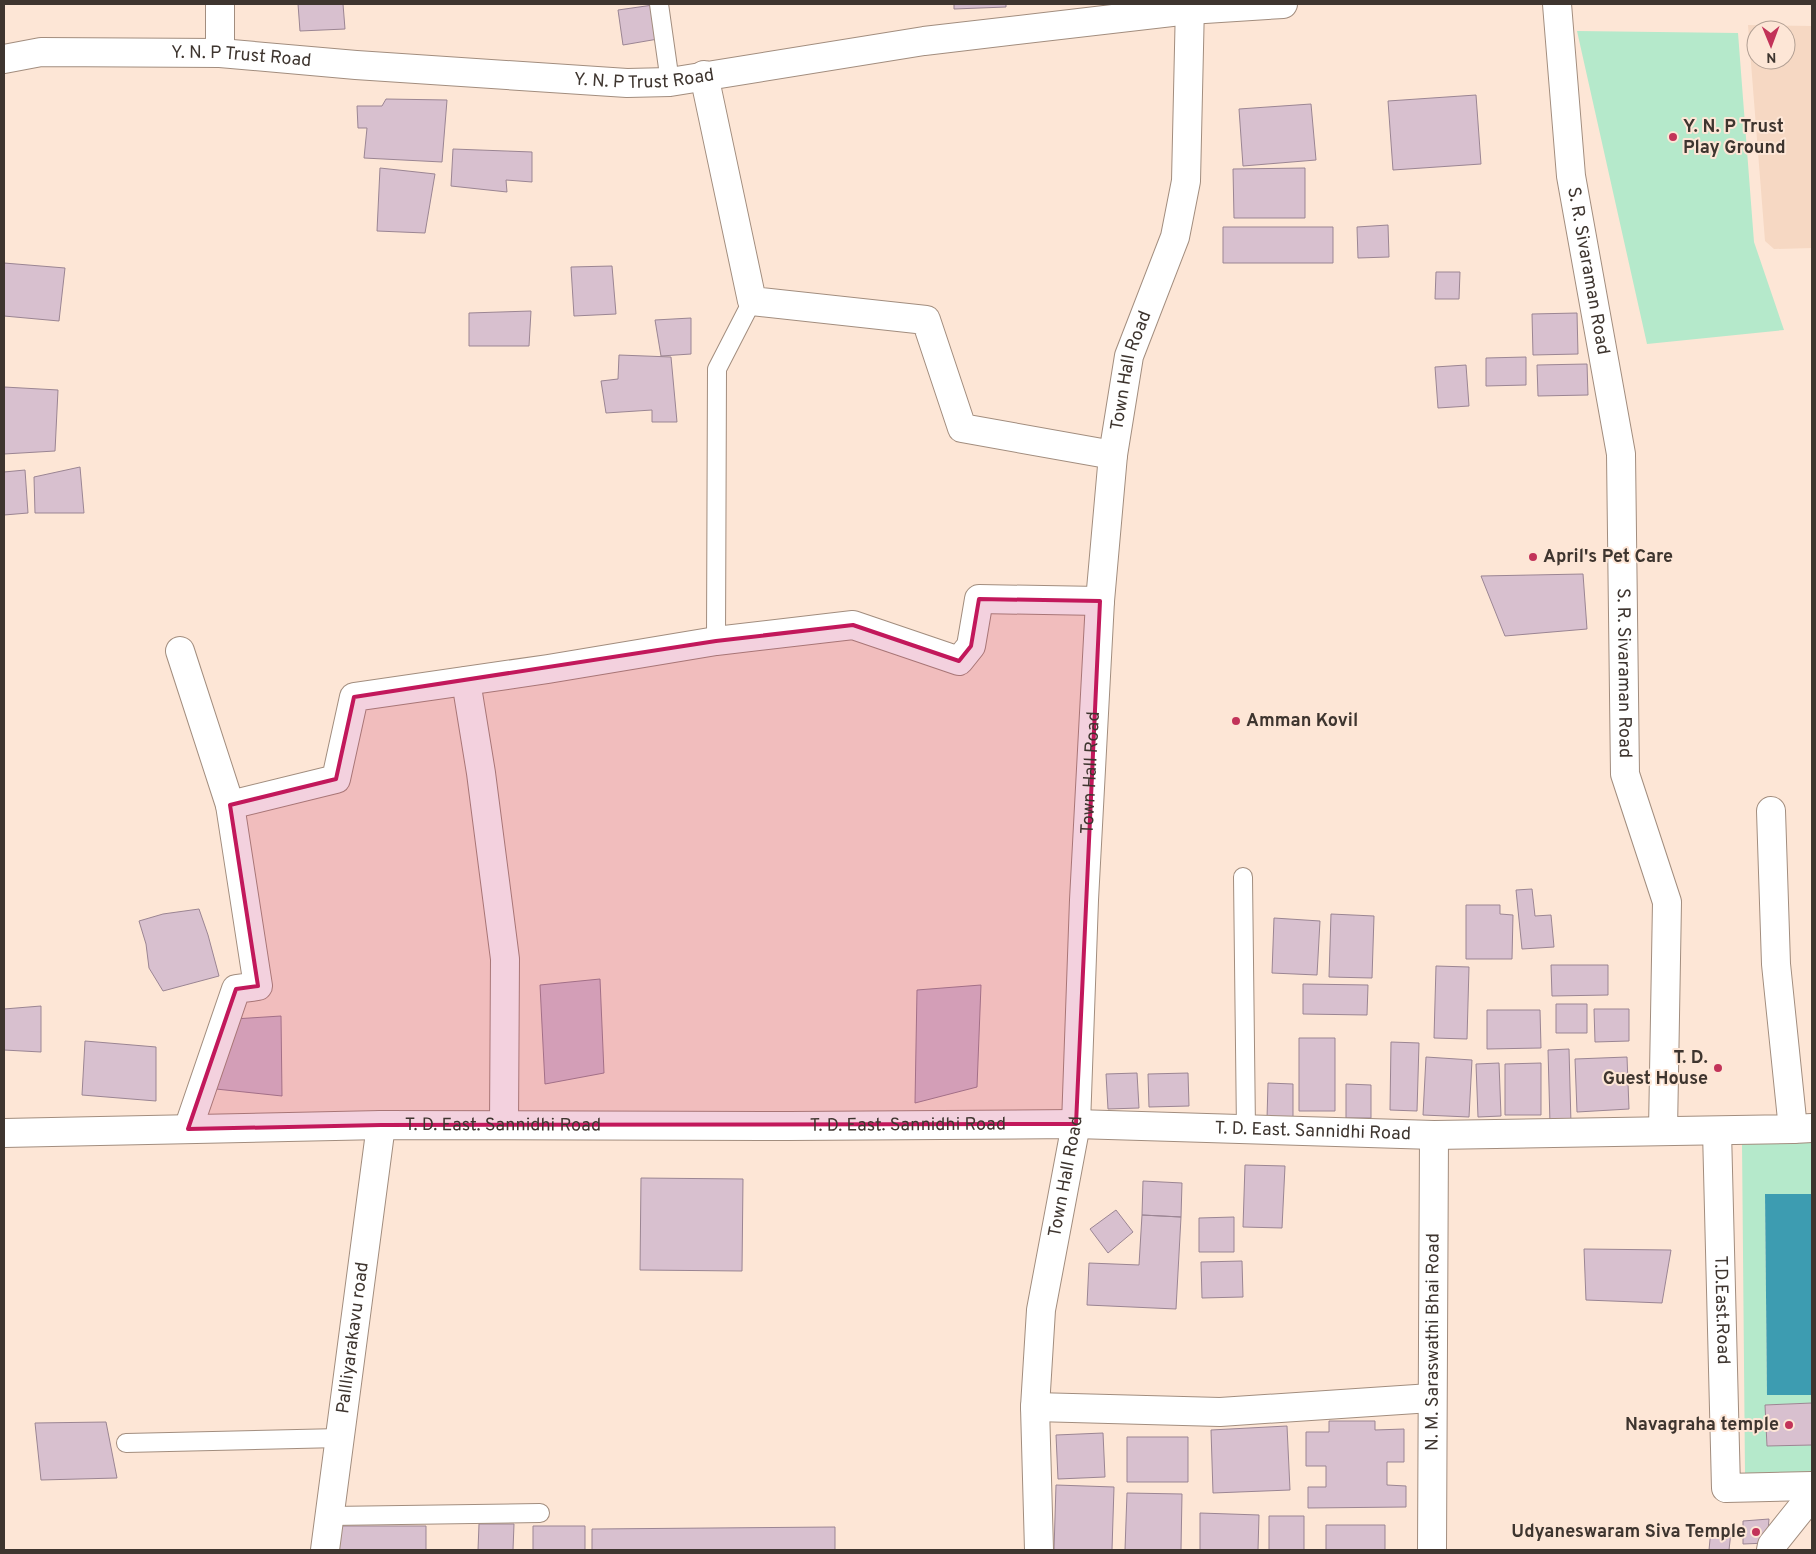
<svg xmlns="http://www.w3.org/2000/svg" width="1816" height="1554" viewBox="0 0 1816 1554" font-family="Overpass,sans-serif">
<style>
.built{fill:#f6d8c3;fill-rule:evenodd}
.green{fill:#b5e9cb}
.water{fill:#3d9cb1}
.building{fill:#d8c0cf;stroke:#9b8593}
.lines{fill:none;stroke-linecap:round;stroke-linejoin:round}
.service-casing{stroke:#a28d7e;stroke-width:20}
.pedestrian-casing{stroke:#a28d7e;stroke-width:30}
.minor-casing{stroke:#a28d7e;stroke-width:30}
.tertiary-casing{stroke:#a28d7e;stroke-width:30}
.service{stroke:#fff;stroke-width:18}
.pedestrian{stroke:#fff;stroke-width:28}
.minor{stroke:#fff;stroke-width:28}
.tertiary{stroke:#fff;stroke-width:28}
.marked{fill:#c2185b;fill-opacity:0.2;stroke:#c2185b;stroke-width:4;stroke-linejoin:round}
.poi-dot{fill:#c23359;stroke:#fde6d6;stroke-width:2}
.labels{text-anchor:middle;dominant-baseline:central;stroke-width:4;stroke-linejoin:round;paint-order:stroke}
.street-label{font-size:18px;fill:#3e352f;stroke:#fde6d6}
.poi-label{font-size:18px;font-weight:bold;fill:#3e352f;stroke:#fde6d6;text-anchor:start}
</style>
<rect width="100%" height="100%" fill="#fde6d6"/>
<path class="built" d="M 1748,25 L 1812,26 L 1812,248 L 1774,249 L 1765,241 ZM 1756,30 L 1786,30 L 1786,60 L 1756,60 Z"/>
<path class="green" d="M 1577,31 L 1738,33 L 1754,242 L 1784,330 L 1647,344 Z
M 1812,1142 L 1812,1194 L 1765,1195 L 1767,1395 L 1812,1395 L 1812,1403 L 1765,1405 L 1767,1446 L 1812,1445 L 1812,1473 L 1745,1473 L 1742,1143 Z"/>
<path class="water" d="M 1765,1194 L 1812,1194 L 1812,1395 L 1767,1395 Z"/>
<path class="building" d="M 298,4 L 343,4 L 345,29 L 300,31 Z
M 954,4 L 1006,4 L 1006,7 L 954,9 Z
M 653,5 L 658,39 L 623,45 L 618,10 Z
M 1476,95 L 1481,164 L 1393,170 L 1388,101 Z
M 386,99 L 447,100 L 442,162 L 364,158 L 367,128 L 358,128 L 357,106 L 382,106 Z
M 1311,104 L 1316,160 L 1243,166 L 1239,109 Z
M 453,149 L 532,152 L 532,182 L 506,180 L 507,192 L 451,186 Z
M 380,168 L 435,174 L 425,233 L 377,231 Z
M 1305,168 L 1305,218 L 1234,218 L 1233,169 Z
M 1388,225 L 1389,257 L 1358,258 L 1357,227 Z
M 1223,227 L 1333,227 L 1333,263 L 1223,263 Z
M 4,263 L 65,268 L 59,321 L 4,316 Z
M 612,266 L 616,314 L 574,316 L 571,267 Z
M 1436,272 L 1460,272 L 1459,299 L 1435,299 Z
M 531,311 L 529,346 L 469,346 L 469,313 Z
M 1577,313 L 1578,354 L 1533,355 L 1532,314 Z
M 691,318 L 691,354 L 661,356 L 655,320 Z
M 619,355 L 671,357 L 677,422 L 652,422 L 652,410 L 606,413 L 601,381 L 618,379 Z
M 1526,357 L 1526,385 L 1486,386 L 1486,358 Z
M 1587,364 L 1588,395 L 1538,396 L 1537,365 Z
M 1466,365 L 1469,406 L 1438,408 L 1435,367 Z
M 4,387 L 58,390 L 55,451 L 4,454 Z
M 80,467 L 84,513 L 35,513 L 34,477 Z
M 25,470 L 28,513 L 4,515 L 4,472 Z
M 1583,574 L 1587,629 L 1505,636 L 1481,576 Z
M 1532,889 L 1535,916 L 1551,915 L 1554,947 L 1522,949 L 1516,890 Z
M 1466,905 L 1500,905 L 1500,914 L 1513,915 L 1512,959 L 1466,959 Z
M 199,909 L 208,935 L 219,976 L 163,991 L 149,968 L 146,944 L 139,921 L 163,914 Z
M 1331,914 L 1374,916 L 1372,978 L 1329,977 Z
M 1274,918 L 1320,921 L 1317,975 L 1272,973 Z
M 1551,965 L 1608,965 L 1608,995 L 1552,996 Z
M 1436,966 L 1469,967 L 1467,1039 L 1434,1038 Z
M 600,979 L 604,1073 L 545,1084 L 540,985 Z
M 1303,984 L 1368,985 L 1367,1015 L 1303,1014 Z
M 981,985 L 977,1087 L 915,1103 L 917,990 Z
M 1556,1004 L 1587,1004 L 1587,1033 L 1556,1033 Z
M 41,1006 L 41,1052 L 4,1050 L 4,1009 Z
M 1594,1009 L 1629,1009 L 1629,1041 L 1595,1042 Z
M 1487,1010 L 1540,1010 L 1541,1048 L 1487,1049 Z
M 281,1016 L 282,1096 L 216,1089 L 234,1019 Z
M 1299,1038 L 1335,1038 L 1335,1111 L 1299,1111 Z
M 85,1041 L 156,1047 L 156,1101 L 82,1095 Z
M 1391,1042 L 1419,1043 L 1417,1111 L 1390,1110 Z
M 1569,1049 L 1571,1124 L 1550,1124 L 1548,1050 Z
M 1426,1057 L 1472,1060 L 1469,1117 L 1423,1115 Z
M 1627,1057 L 1629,1109 L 1577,1112 L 1575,1059 Z
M 1499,1063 L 1501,1116 L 1478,1117 L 1476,1064 Z
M 1541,1063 L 1541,1115 L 1505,1115 L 1505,1064 Z
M 1137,1073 L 1139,1108 L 1108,1109 L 1106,1074 Z
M 1188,1073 L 1189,1106 L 1149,1107 L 1148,1074 Z
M 1268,1083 L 1293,1084 L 1293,1119 L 1267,1119 Z
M 1346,1084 L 1371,1085 L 1371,1118 L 1346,1118 Z
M 1245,1165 L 1285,1166 L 1282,1228 L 1243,1227 Z
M 641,1178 L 743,1179 L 742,1271 L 640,1270 Z
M 1143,1181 L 1182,1183 L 1181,1217 L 1142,1215 Z
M 1116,1210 L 1133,1232 L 1108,1253 L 1090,1229 Z
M 1142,1215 L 1181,1217 L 1176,1309 L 1087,1305 L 1089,1263 L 1139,1265 Z
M 1234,1217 L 1234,1252 L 1199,1252 L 1199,1218 Z
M 1584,1249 L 1671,1250 L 1662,1303 L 1586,1300 Z
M 1242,1261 L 1243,1297 L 1202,1298 L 1201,1262 Z
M 1812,1403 L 1812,1445 L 1767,1446 L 1765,1405 Z
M 1329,1421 L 1375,1421 L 1375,1430 L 1404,1429 L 1404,1462 L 1387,1462 L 1387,1485 L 1406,1486 L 1406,1507 L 1308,1508 L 1308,1487 L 1326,1487 L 1326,1466 L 1306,1466 L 1306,1432 L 1329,1432 Z
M 106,1422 L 117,1478 L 41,1480 L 35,1423 Z
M 1287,1426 L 1290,1490 L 1213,1493 L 1211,1430 Z
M 1103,1433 L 1105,1477 L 1058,1479 L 1056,1435 Z
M 1127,1437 L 1188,1437 L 1188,1482 L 1127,1482 Z
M 1056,1485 L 1114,1487 L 1112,1550 L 1054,1550 Z
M 1127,1493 L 1182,1494 L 1181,1550 L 1125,1550 Z
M 1200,1513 L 1259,1515 L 1258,1550 L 1200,1550 Z
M 1269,1516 L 1304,1516 L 1304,1550 L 1269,1550 Z
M 1769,1519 L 1767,1543 L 1743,1544 L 1743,1521 Z
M 479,1524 L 514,1524 L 513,1550 L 478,1550 Z
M 1326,1525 L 1385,1525 L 1385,1550 L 1326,1550 Z
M 338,1526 L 426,1526 L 426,1550 L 338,1550 Z
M 533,1526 L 585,1526 L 585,1550 L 533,1550 Z
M 835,1527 L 835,1550 L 592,1550 L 592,1529 Z
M 1711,1529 L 1731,1532 L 1729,1550 L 1709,1550 Z"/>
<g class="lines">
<defs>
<path id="service" d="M 659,4 L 670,82
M 716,641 L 717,369 L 752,301
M 1243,877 L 1246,1130
M 126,1443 L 340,1438
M 330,1516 L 540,1513"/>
<path id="pedestrian" d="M 1793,1129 L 1812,1128"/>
<g id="minor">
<path id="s1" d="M 1557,4 L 1571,176 L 1621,454 L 1625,774 L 1667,902 L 1663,1131"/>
<path d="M 220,53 L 220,4"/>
<path id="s2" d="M 4,59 L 41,52 L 220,53 L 356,65 L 627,83 L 670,82 L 924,41 L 1189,10 L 1283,4"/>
<path d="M 704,75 L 752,301 L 926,320 L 962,428 L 1113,455"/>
<path d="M 180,651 L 230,805"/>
<path d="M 466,681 L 481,773 L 505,959 L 504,1125"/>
<path d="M 188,1129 L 236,989 L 258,986 L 230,805 L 336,779 L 354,697 L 548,669 L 716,641 L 853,625 L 959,661 L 971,646 L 979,599 L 1100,601"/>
<path id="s3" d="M 1717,1131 L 1726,1488 L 1812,1486"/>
<path id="s4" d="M 4,1133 L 381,1125 L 789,1126 L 1076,1124 L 1434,1135 L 1793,1129 L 1776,964 L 1771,811"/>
<path d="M 1035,1407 L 1220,1412 L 1431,1398"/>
<path id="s5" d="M 325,1550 L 381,1125"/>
<path id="s6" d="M 1432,1550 L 1434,1135"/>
<path d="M 1771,1550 L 1772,1545 L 1812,1495"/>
</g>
<g id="tertiary">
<path id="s7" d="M 1039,1550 L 1035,1407 L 1041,1310 L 1076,1124 L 1084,900 L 1100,601 L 1113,455 L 1129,356 L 1175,237 L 1186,181 L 1190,4"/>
</g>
</defs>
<use href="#service" class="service-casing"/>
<use href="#pedestrian" class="pedestrian-casing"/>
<use href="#minor" class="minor-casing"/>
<use href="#tertiary" class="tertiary-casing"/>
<use href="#service" class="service"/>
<use href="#pedestrian" class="pedestrian"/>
<use href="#minor" class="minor"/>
<use href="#tertiary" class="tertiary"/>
</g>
<path class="marked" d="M 979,599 L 1100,601 L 1076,1124 L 381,1125 L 188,1129 L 236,989 L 258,986 L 230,805 L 336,779 L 354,697 L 716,641 L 853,625 L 959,661 L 971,646 Z"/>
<g class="poi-dot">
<circle cx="1673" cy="137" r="5"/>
<circle cx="1533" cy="557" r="5"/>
<circle cx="1236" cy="721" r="5"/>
<circle cx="1718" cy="1068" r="5"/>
<circle cx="1789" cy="1425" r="5"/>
<circle cx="1756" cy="1532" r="5"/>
</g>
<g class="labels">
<g class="street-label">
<text stroke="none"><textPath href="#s2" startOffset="238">Y. N. P Trust Road</textPath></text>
<text stroke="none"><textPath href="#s2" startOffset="642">Y. N. P Trust Road</textPath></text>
<text stroke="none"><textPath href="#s1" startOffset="269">S. R. Sivaraman Road</textPath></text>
<text stroke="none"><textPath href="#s7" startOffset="1186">Town Hall Road</textPath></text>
<text stroke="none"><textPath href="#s1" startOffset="674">S. R. Sivaraman Road</textPath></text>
<text stroke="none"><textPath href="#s7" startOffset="781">Town Hall Road</textPath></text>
<text stroke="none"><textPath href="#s4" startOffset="499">T. D. East. Sannidhi Road</textPath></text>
<text stroke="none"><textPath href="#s4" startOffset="904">T. D. East. Sannidhi Road</textPath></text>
<text stroke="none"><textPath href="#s4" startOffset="1309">T. D. East. Sannidhi Road</textPath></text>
<text stroke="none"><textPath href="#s7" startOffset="376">Town Hall Road</textPath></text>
<text stroke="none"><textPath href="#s3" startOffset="179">T.D.East.Road</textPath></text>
<text stroke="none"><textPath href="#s5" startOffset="214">Pallliyarakavu road</textPath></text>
<text stroke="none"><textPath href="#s6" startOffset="208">N. M. Saraswathi Bhai Road</textPath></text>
</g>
<g class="poi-label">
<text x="1683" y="127">Y. N. P Trust<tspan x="1683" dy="21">Play Ground</tspan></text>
<text x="1543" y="557">April's Pet Care</text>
<text x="1246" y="721">Amman Kovil</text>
<text x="1708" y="1058" text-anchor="end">T. D.<tspan x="1708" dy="21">Guest House</tspan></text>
<text x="1779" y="1425" text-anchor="end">Navagraha temple</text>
<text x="1746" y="1532" text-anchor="end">Udyaneswaram Siva Temple</text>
</g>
</g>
<rect width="1816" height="1554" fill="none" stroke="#3e352f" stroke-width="10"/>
<g transform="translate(1771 45) rotate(179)"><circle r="24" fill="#fde6d6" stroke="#b19f93"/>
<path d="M0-4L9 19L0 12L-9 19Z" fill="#c23359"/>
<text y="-8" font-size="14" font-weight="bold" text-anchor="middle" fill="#3e352f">N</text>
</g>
</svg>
